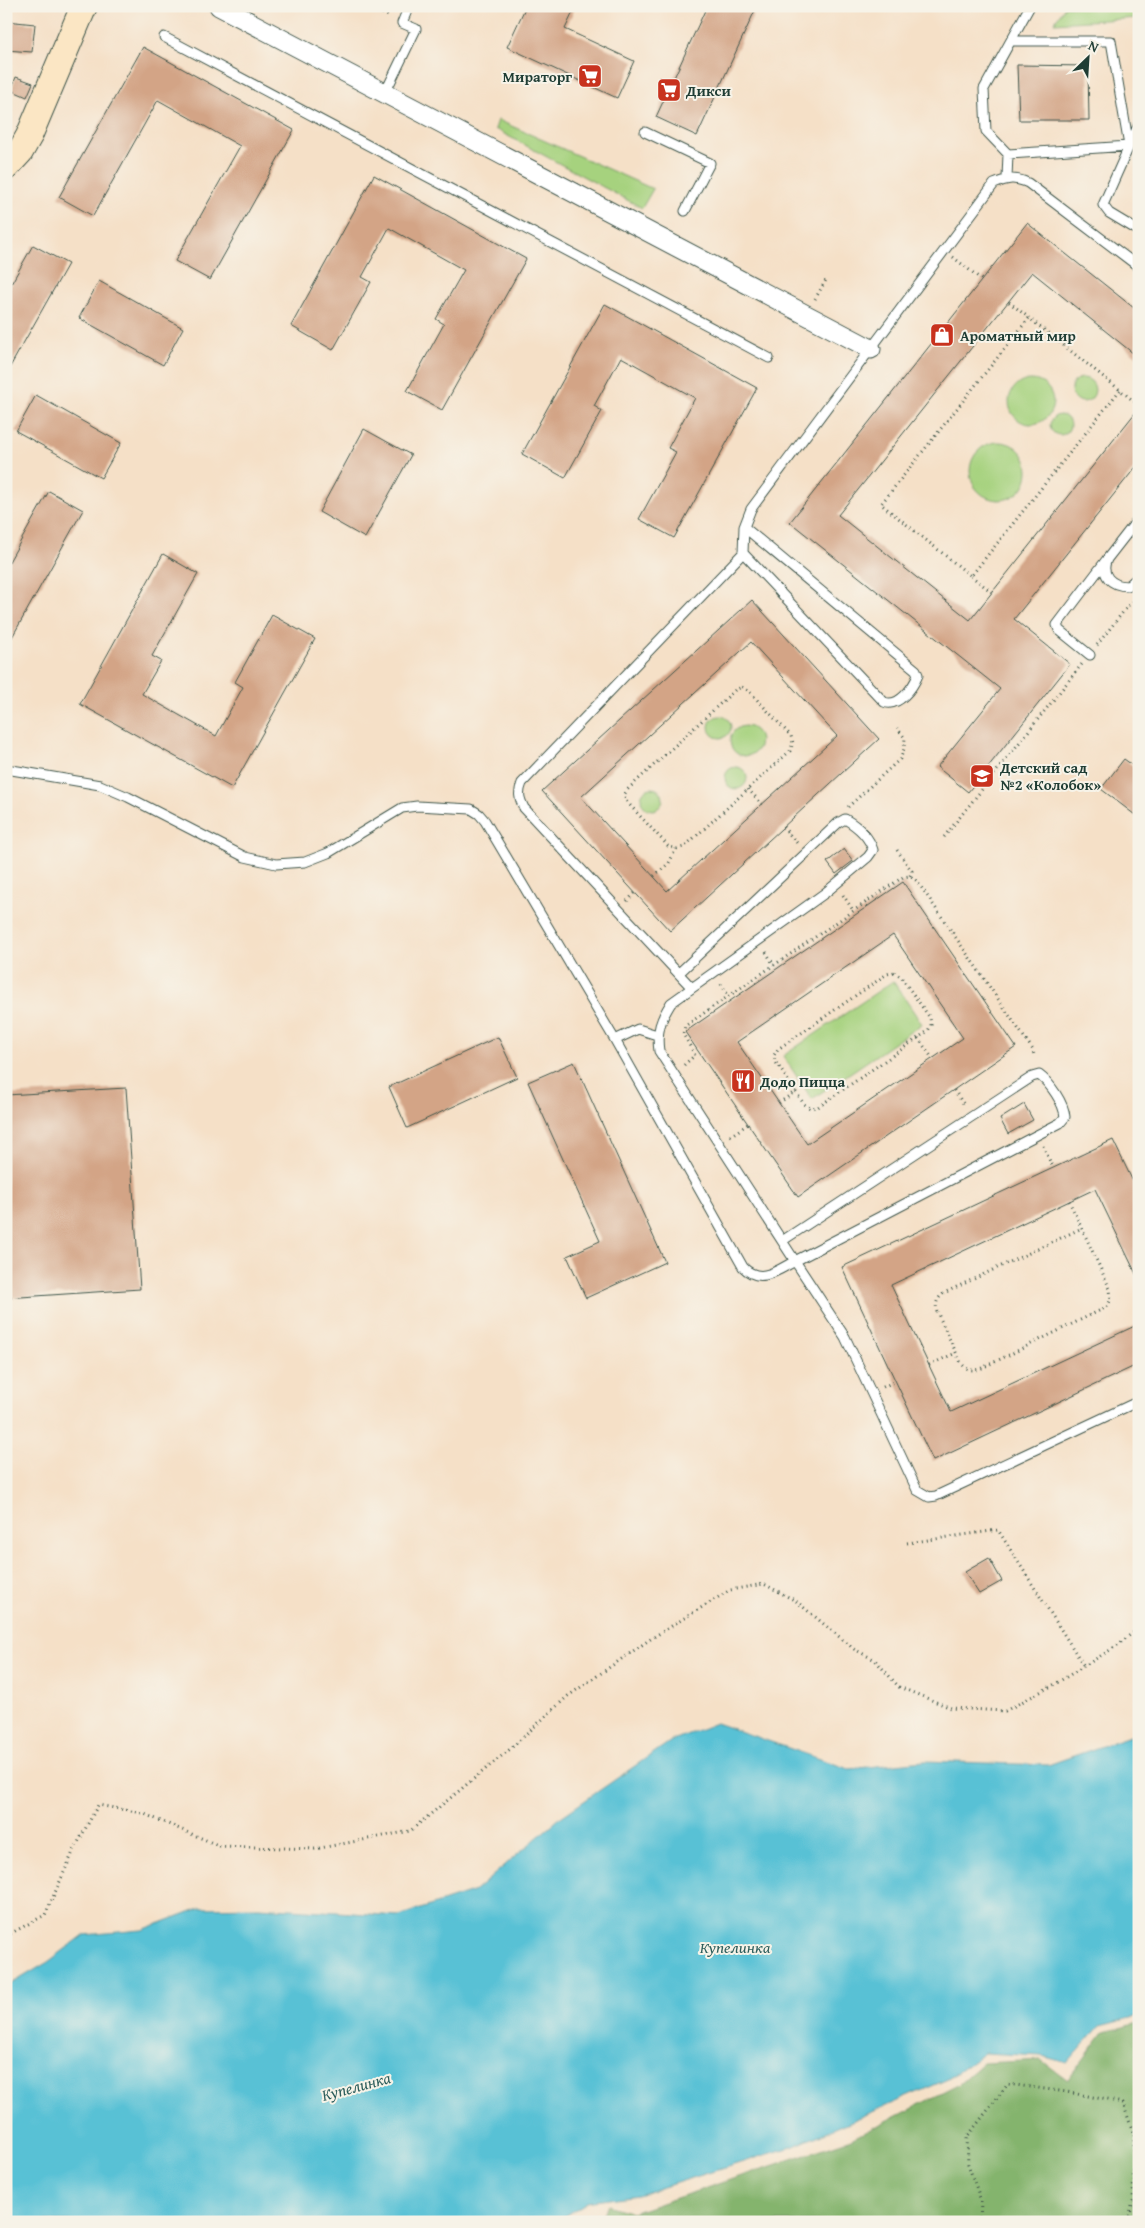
<svg xmlns="http://www.w3.org/2000/svg" width="1145" height="2228" viewBox="0 0 1145 2228" font-family="'Gentium Book Plus',serif">
<style>
.green{fill:#a6d27e;stroke:#628859}
.forest{fill:#84b46d;stroke:#527850}
.water{fill:#58c1d5;stroke:#3c7f84}
.building{fill:#d3a486;fill-rule:evenodd}
.lines{fill:none;stroke-linecap:round;stroke-linejoin:round}
.lane-casing{stroke:#3f554a;stroke-width:11}
.street-casing{stroke:#3f554a;stroke-width:21}
.secondary-casing{stroke:#3f554a;stroke-width:28}
.path{stroke:#3f554a;stroke-width:3;stroke-dasharray:1 4;stroke-linecap:butt}
.lane{stroke:#fff;stroke-width:9}
.street{stroke:#fff;stroke-width:19}
.secondary{stroke:#fbe6c4;stroke-width:26}
.labels{text-anchor:middle;dominant-baseline:central;stroke-width:4;stroke-linejoin:round;paint-order:stroke}
.poi-label{font-size:15px;font-weight:bold;fill:#1f3d34;stroke:#f7f3e8;text-anchor:start}
.water-label{font-size:16px;font-style:italic;fill:#2d5e5c;stroke:#f7f3e8}
</style>
<rect width="100%" height="100%" fill="#f7f3e8"/>
<filter id="ink" filterUnits="userSpaceOnUse"><feTurbulence type="fractalNoise" baseFrequency=".02" numOctaves="2"/><feDisplacementMap in="SourceGraphic" scale="10" xChannelSelector="R" yChannelSelector="G"/><feConvolveMatrix kernelMatrix="1 2 1 2 8 2 1 2 1" color-interpolation-filters="sRGB"/></filter>
<filter id="wash" filterUnits="userSpaceOnUse"><feTurbulence type="fractalNoise" baseFrequency=".0096" numOctaves="4" result="noise"/><feDisplacementMap in="SourceGraphic" scale="20" xChannelSelector="R" yChannelSelector="G"/><feGaussianBlur stdDeviation="1.12" result="paint"/><feColorMatrix in="noise" values="0 0 0 0 0 0 0 0 0 0 0 0 0 0 0 0 0 1.4 0 .05"/><feComposite in="paint" operator="in"/></filter>
<g filter="url(#wash)">
<rect width="100%" height="100%" fill="#f5e0c7"/>
<path class="green" d="M 1065,6 L 1139,6 L 1139,18 L 1054,23 Z
M 498,120 L 653,189 L 642,208 L 495,129 Z
M1071 390a12 12 0 1 1 24 0a12 12 0 1 1-24 0Z
M1009 402a22 22 0 1 1 44 0a22 22 0 1 1-44 0Z
M1050 425a10 10 0 1 1 20 0a10 10 0 1 1-20 0Z
M970 471a29 29 0 1 1 58 0a29 29 0 1 1-58 0Z
M709 727a11 11 0 1 1 22 0a11 11 0 1 1-22 0Z
M730 741a15 15 0 1 1 30 0a15 15 0 1 1-30 0Z
M725 778a11 11 0 1 1 22 0a11 11 0 1 1-22 0Z
M641 799a11 11 0 1 1 22 0a11 11 0 1 1-22 0Z
M 893,981 L 922,1024 L 812,1099 L 783,1056 Z"/>
<path class="forest" d="M 1139,2023 L 1139,2222 L 597,2222 L 608,2205 L 632,2213 L 851,2139 L 958,2085 L 983,2063 L 1041,2060 L 1068,2080 L 1104,2032 Z"/>
<path class="water" d="M 716,1723 L 849,1769 L 924,1761 L 1048,1765 L 1139,1733 L 1139,2016 L 1100,2026 L 1067,2063 L 1042,2056 L 984,2053 L 948,2079 L 794,2146 L 638,2195 L 587,2202 L 556,2222 L 6,2222 L 6,1987 L 48,1962 L 84,1935 L 142,1930 L 200,1908 L 259,1907 L 399,1916 L 475,1891 L 561,1817 L 671,1741 Z"/>
<g id="blocks">
<path class="building" d="M 526,6 L 576,6 L 565,29 L 634,61 L 617,98 L 507,47 Z
M 707,6 L 757,6 L 697,136 L 656,117 Z
M 6,21 L 35,24 L 32,52 L 6,50 Z
M 143,47 L 294,130 L 210,280 L 175,261 L 240,146 L 158,100 L 93,216 L 59,197 Z
M 1017,65 L 1088,66 L 1089,120 L 1019,120 Z
M 16,77 L 33,83 L 27,97 L 11,90 Z
M 374,175 L 526,259 L 442,410 L 407,391 L 444,324 L 436,319 L 464,270 L 389,228 L 362,277 L 371,282 L 333,350 L 291,326 Z
M 1027,223 L 1139,312 L 1139,358 L 1032,272 L 838,515 L 970,620 L 1139,408 L 1139,463 L 1014,619 L 1070,664 L 968,792 L 937,767 L 1000,689 L 790,522 Z
M 33,245 L 68,264 L 6,374 L 6,293 Z
M 99,281 L 183,328 L 163,365 L 79,318 Z
M 605,304 L 757,388 L 674,538 L 639,519 L 676,452 L 668,448 L 695,398 L 621,357 L 594,406 L 602,411 L 565,478 L 522,454 Z
M 36,395 L 121,443 L 101,478 L 16,431 Z
M 364,429 L 411,455 L 365,538 L 319,512 Z
M 49,491 L 83,510 L 6,648 L 6,567 Z
M 163,554 L 198,574 L 152,656 L 161,661 L 142,694 L 216,736 L 243,687 L 235,682 L 272,615 L 315,639 L 232,788 L 80,704 Z
M 752,600 L 879,739 L 670,931 L 542,791 ZM 751,642 L 837,736 L 667,891 L 581,797 Z
M 1124,759 L 1139,770 L 1139,818 L 1101,789 Z
M 844,849 L 853,861 L 836,874 L 827,862 Z
M 903,882 L 1016,1047 L 798,1197 L 685,1032 ZM 893,935 L 963,1038 L 807,1144 L 737,1042 Z
M 498,1037 L 517,1077 L 407,1128 L 389,1087 Z
M 574,1062 L 665,1262 L 586,1298 L 567,1256 L 600,1241 L 528,1082 Z
M 126,1088 L 140,1289 L 6,1298 L 6,1095 Z
M 1024,1104 L 1033,1120 L 1008,1134 L 1000,1119 Z
M 1113,1140 L 1139,1194 L 1139,1280 L 1095,1189 L 891,1285 L 951,1412 L 1139,1324 L 1139,1364 L 933,1461 L 842,1267 Z
M 989,1558 L 1002,1581 L 979,1594 L 965,1572 Z"/>
</g>
</g>
<g filter="url(#ink)">
<use href="#blocks" fill-opacity="0" stroke="#3f554a" stroke-width="1"/>
<g class="lines">
<defs>
<path id="lane" d="M 164,37 L 769,358
M 1011,41 L 1111,41 L 1129,146 L 1008,154 L 986,131 L 984,89 L 1030,6
M 385,93 L 416,29 L 402,23 L 409,6
M 1139,124 L 1103,205 L 1109,213 L 1139,231
M 645,132 L 710,163 L 685,211
M 1007,178 L 1008,154
M 1139,518 L 1107,559 C 1100,575 1111,586 1128,586 L 1139,576
M 743,553 L 884,702 C 898,708 913,688 918,675 L 916,670 L 744,527
M 1090,655 L 1059,630 L 1057,625 L 1107,559
M 6,769 L 100,785 L 128,797 L 245,857 L 276,864 L 305,862 L 328,853 L 402,808 L 417,806 L 471,809 L 479,814 L 485,821 L 615,1040 L 743,1267 C 760,1285 778,1270 795,1261 L 845,1337 L 917,1490 L 929,1497 L 936,1496 L 1139,1401
M 679,973 L 838,823 L 845,819 C 857,826 869,837 873,850 L 868,857 L 825,893 L 671,1003 C 661,1019 656,1031 659,1051 C 704,1121 750,1191 795,1261 L 1060,1123 L 1065,1117 C 1064,1103 1050,1083 1039,1075 L 1032,1077 L 782,1241
M 692,988 L 524,808 C 519,798 518,793 522,783 L 743,553 L 744,527 L 751,509 L 994,184 C 1008,178 1015,177 1028,183 L 1139,267
M 615,1040 L 638,1029 L 657,1035"/>
<path id="street" d="M 219,6 L 871,349"/>
<path id="secondary" d="M 6,167 L 20,152 L 29,136 L 84,6"/>
</defs>
<use href="#lane" class="lane-casing"/>
<use href="#street" class="street-casing"/>
<use href="#secondary" class="secondary-casing"/>
<path class="path" d="M 369,6 L 390,17
M 953,257 L 982,280
M 815,299 L 826,280
M 1009,302 L 1029,318
M 1120,390 L 971,576 L 881,504 L 1029,318 L 1139,405
M 971,576 L 992,592
M 1097,645 L 1135,597
M 742,687 L 749,691 L 791,736 L 793,743 L 790,751 L 684,847 L 676,849 L 668,846 L 626,801 L 624,795 L 627,790 L 735,690 Z
M 748,789 L 762,804
M 848,807 L 900,759 L 904,749 L 905,738 L 897,728
M 783,827 L 797,843
M 944,837 L 1082,664
M 897,850 L 912,871 L 910,876
M 654,876 L 669,863 L 676,849
M 843,895 L 853,910
M 627,901 L 635,893
M 766,952 L 774,965
M 894,972 L 901,977 L 930,1018 L 931,1025 L 928,1031 L 818,1107 L 810,1108 L 804,1104 L 775,1061 L 774,1055 L 778,1049 L 887,974 Z
M 721,984 L 729,996
M 918,1038 L 933,1059
M 684,1065 L 695,1055 L 683,1034 L 685,1026 L 903,877 L 910,876 L 917,881 L 1033,1050 L 1034,1055
M 954,1090 L 965,1106
M 779,1103 L 796,1091
M 730,1136 L 748,1124
M 1043,1146 L 1053,1168
M 1069,1201 L 1110,1289 L 1111,1299 L 1107,1307 L 980,1369 C 971,1371 967,1370 961,1363 L 937,1312 C 935,1303 937,1299 944,1293 L 1082,1228
M 929,1365 L 956,1353
M 883,1387 L 896,1381
M 907,1543 L 998,1530 L 1084,1666
M 6,1936 L 45,1915 L 74,1850 L 98,1805 L 142,1813 L 220,1846 L 315,1849 L 410,1831 L 509,1750 L 568,1696 L 652,1638 L 730,1590 L 764,1584 L 796,1601 L 854,1649 L 875,1660 L 899,1687 L 951,1708 L 1005,1711 L 1055,1684 L 1115,1647 L 1139,1628
M 980,2222 L 981,2201 L 968,2164 L 967,2137 L 1008,2084 L 1067,2092 L 1123,2103 L 1134,2135 L 1133,2201 L 1128,2222"/>
<use href="#lane" class="lane"/>
<use href="#street" class="street"/>
<use href="#secondary" class="secondary"/>
</g>
</g>
<defs>
<symbol id="supermarket-square" viewBox="-11 -11 22 22"><rect x="-9" y="-9" width="18" height="18" rx="4" fill="#c8321e" stroke="#f7f3e8"/><path d="M-6-5.5h2.5l.6 2H6L4.5 2H-2.5L-4.4-4H-6ZM-1.5 3.2a1.3 1.3 0 1 0 .1 0ZM3 3.2a1.3 1.3 0 1 0 .1 0Z" fill="#fff"/></symbol>
<symbol id="shop-square" viewBox="-11 -11 22 22"><rect x="-9" y="-9" width="18" height="18" rx="4" fill="#c8321e" stroke="#f7f3e8"/><path d="M-5-2.5h2.3a2.7 3.5 0 0 1 5.4 0H5L5.5 6h-11ZM-1.5-2.5h3a1.5 2.3 0 0 0-3 0Z" fill="#fff"/></symbol>
<symbol id="school-square" viewBox="-11 -11 22 22"><rect x="-9" y="-9" width="18" height="18" rx="4" fill="#c8321e" stroke="#f7f3e8"/><path d="M0-5L7-2L0 1L-7-2ZM-4 1L0 2.5L4 1V4Q0 6-4 4Z" fill="#fff"/></symbol>
<symbol id="restaurant-square" viewBox="-11 -11 22 22"><rect x="-9" y="-9" width="18" height="18" rx="4" fill="#c8321e" stroke="#f7f3e8"/><path d="M-5-6h1v4h1v-4h1v4h1v-4h1v5L-1.5 .5V6h-2V.5L-5-1ZM5-6V6H3V1.5H1.5Q1.5-4 5-6Z" fill="#fff"/></symbol>
</defs>
<g fill-rule="evenodd">
<use href="#supermarket-square" x="576" y="62" width="28" height="28"/>
<use href="#supermarket-square" x="655" y="76" width="28" height="28"/>
<use href="#shop-square" x="928" y="321" width="28" height="28"/>
<use href="#school-square" x="968" y="762" width="28" height="28"/>
<use href="#restaurant-square" x="729" y="1067" width="28" height="28"/>
</g>
<g class="labels">
<g class="poi-label">
<text x="572" y="76" text-anchor="end">Мираторг</text>
<text x="686" y="90">Дикси</text>
<text x="960" y="335">Ароматный мир</text>
<text x="1000" y="767">Детский сад<tspan x="1000" dy="17">№2 «Колобок»</tspan></text>
<text x="760" y="1081">Додо Пицца</text>
</g>
<g class="water-label">
<text x="735" y="1947">Купелинка</text>
<text transform="translate(356 2086) rotate(-15)">Купелинка</text>
</g>
</g>
<rect width="1145" height="2228" fill="none" stroke="#f7f3e8" stroke-width="25"/>
<g transform="translate(1088 58) rotate(25)" stroke="#f7f3e8" stroke-width="4" paint-order="stroke">
<path d="M0-4L9 19L0 12L-9 19Z" fill="#1f3d34"/>
<text y="-8" font-size="14" font-weight="bold" text-anchor="middle" fill="#1f3d34">N</text>
</g>
</svg>
